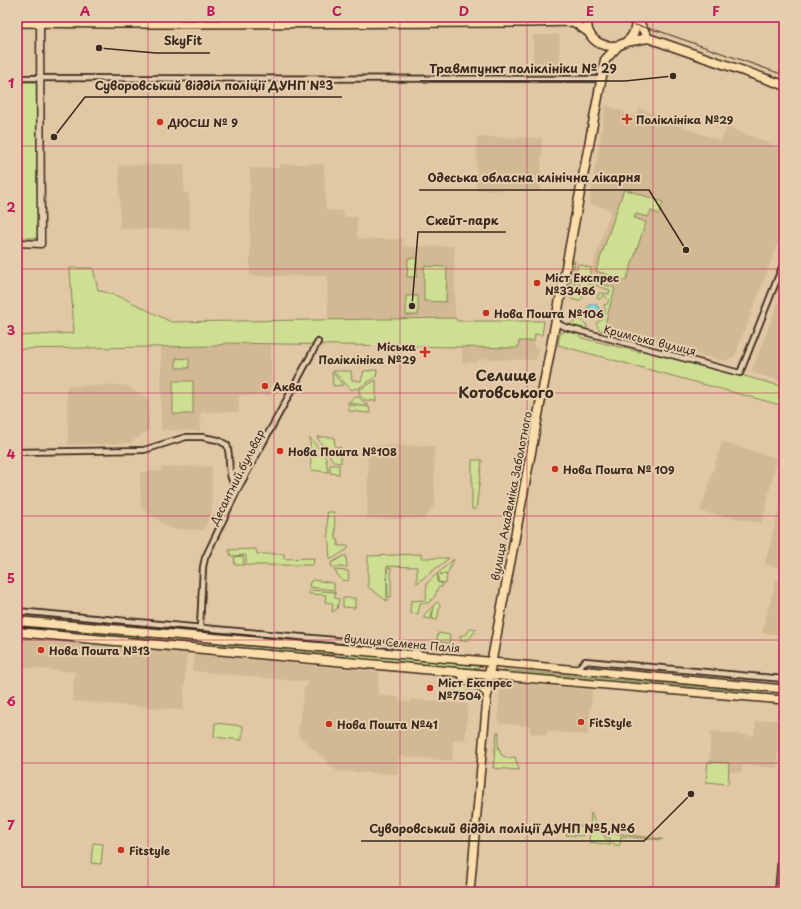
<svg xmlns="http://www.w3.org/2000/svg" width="801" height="909" viewBox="0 0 801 909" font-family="'Playpen Sans',sans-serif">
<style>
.built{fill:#d3b894}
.green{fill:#cedf93;stroke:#848458}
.water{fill:#82d3db;stroke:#668f8f}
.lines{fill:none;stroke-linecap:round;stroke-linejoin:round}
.street-casing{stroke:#3b2a1e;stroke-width:8}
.secondary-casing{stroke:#3b2a1e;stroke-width:9}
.primary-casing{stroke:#3b2a1e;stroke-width:10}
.highway-casing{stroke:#3b2a1e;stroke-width:11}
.street{stroke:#e5ceae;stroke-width:4.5}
.secondary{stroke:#e5ceae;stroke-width:6}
.primary{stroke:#faddab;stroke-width:7}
.highway{stroke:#faddab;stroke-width:8}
.tram{stroke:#3b2a1e;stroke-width:1}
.grid{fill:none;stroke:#c2185b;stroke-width:1;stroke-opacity:0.55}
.poi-dot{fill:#c8321e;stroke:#e5ceae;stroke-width:1.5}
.labels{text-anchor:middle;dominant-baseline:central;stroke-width:4;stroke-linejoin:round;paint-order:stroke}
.poi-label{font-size:11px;font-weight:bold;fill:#3b2a1e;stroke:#e5ceae;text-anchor:start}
.street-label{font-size:11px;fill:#3b2a1e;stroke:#e5ceae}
.district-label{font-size:15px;font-weight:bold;fill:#3b2a1e;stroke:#e5ceae}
.leader{fill:none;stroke:#3b2a1e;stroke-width:1.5}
.callout-dot{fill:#3b2a1e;stroke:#e5ceae;stroke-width:1.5}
.callout-label{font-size:12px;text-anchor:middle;font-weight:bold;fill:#3b2a1e;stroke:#e5ceae;stroke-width:4;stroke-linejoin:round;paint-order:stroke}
.neatline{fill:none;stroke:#c2185b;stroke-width:1.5}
.grid-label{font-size:13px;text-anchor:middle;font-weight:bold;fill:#c2185b}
</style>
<rect width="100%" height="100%" fill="#e1c7a3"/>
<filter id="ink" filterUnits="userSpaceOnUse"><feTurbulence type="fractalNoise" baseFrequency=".025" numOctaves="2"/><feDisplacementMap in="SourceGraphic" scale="8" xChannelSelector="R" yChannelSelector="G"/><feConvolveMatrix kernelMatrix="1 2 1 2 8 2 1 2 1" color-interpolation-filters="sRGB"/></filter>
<g filter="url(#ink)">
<path class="built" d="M 533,35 L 559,35 L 561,76 L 539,77 L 538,69 L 533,69 Z
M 606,105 L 636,117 L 640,108 L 685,128 L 721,141 L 727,127 L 784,149 L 784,227 L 735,356 L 724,361 L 603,331 L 615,288 L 588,280 L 611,210 L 589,203 Z
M 477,137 L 542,138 L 541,191 L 476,190 Z
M 184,164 L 184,193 L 189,193 L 190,229 L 120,229 L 119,165 Z
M 279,164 L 324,164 L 326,210 L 344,211 L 344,217 L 357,217 L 357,239 L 403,239 L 403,247 L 454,246 L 455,318 L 328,319 L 327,276 L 250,276 L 250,168 L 279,168 Z
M 784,296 L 784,382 L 751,372 L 780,298 Z
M 518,341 L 534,341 L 534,348 L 539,348 L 536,360 L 478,359 L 478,362 L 462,363 L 462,347 L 518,348 Z
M 227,343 L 271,343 L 271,395 L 239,396 L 239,412 L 201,412 L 200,431 L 161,430 L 161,347 L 215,346 Z
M 125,385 L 149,400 L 149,430 L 130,443 L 68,445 L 67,386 Z
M 722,442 L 777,458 L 762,523 L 700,512 Z
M 368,445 L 434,446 L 435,504 L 424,519 L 367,519 Z
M 212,466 L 212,510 L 204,530 L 171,529 L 141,508 L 140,472 L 161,471 L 162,467 Z
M 784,489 L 784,569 L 765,564 Z
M 776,580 L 784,582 L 784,635 L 762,633 Z
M 17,632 L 187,647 L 183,710 L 72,701 L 75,672 L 17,667 Z
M 195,654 L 379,672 L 378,695 L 399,697 L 399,701 L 410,702 L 411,699 L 468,704 L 465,740 L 457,739 L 453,742 L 452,761 L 399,756 L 397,774 L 337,771 L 298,735 L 304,688 L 306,688 L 308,682 L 192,671 Z
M 500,682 L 592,690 L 588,735 L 547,731 L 547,735 L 530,733 L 530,726 L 498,723 Z
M 765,720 L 781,720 L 777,768 L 743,765 L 741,773 L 729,772 L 729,763 L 709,762 L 711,731 L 754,736 L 756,722 Z"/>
<path class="green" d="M 17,82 L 39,82 L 39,235 L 37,238 L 17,238 Z
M 624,189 L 663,202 L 659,214 L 651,211 L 648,217 L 636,214 L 634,218 L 646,222 L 626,281 L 596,271 Z
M 408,258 L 417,258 L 417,277 L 407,277 Z
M 573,261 L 575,261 L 568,297 L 566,296 Z
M 578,264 L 591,268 L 589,280 L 615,288 L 603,331 L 600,331 L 596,323 C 604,320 607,313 604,305 L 607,304 L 609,300 L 604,295 L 600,299 L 597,298 L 599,293 L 609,294 L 610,290 L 591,284 L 581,287 L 575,277 Z
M 424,266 L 447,267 L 446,302 L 424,301 Z
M 70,268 L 93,268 L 98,290 L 123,298 L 171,322 L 455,318 L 457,321 L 544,321 L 542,335 L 535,334 L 534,341 L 519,341 L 518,348 L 227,343 L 215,346 L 17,349 L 17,336 L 74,333 Z
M 574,282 L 583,297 L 579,301 L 571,299 Z
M 406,296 L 418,296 L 418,315 L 406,315 Z
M 579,319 L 587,325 L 586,329 L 569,325 Z
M 566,331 L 579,334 L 581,338 L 640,352 L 643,348 L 784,387 L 784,406 L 558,345 L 560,334 Z
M 176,358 L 189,359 L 189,368 L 176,368 Z
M 377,370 L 376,377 L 357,389 L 355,388 L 352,390 L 333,371 L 351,371 L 352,380 L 361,381 L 364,371 Z
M 332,372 L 343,385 L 333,386 Z
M 376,380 L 376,401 L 365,400 L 360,396 L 359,390 Z
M 173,381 L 193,381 L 193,414 L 173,414 Z
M 358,397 L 368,405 L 347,403 L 354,398 Z
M 349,405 L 369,407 L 370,413 L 349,411 Z
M 317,437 L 334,437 L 335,447 L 341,448 L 341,463 L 334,462 Z
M 310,438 L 326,458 L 328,472 L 311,470 Z
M 472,460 L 482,460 L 476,509 L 472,509 Z
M 330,465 L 339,465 L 339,474 L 330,473 Z
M 327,512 L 334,512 L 336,539 L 338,539 L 338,546 L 348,546 L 348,549 L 330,560 Z
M 256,549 L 257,554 L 284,554 L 284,559 L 314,558 L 313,565 L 246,565 L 246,555 L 231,556 L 229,550 Z
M 421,554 L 421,558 L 449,558 L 417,583 L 417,567 L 387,566 L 387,601 L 368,587 L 368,556 Z
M 346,555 L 347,567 L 332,567 L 331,563 Z
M 243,556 L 244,565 L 235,565 L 234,557 Z
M 454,559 L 447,574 L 440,574 L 447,575 L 446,583 L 438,582 L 438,574 L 437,582 L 443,584 L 442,587 L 438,587 L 435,596 L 428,603 L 420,603 L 418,614 L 410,613 L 411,601 L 426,600 L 427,583 Z
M 387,568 L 391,568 L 391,597 L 388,597 Z
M 334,570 L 348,571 L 349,580 L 343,581 Z
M 313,580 L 334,583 L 334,590 L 309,587 L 310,582 Z
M 309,590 L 335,592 L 335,598 L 339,599 L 337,609 L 332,612 L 333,603 L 325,602 L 326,595 L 309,594 Z
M 343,598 L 355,598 L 355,608 L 343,607 Z
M 437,602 L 440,605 L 437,620 L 432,619 L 434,605 Z
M 433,606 L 431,619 L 424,618 L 424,615 Z
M 26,626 L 186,640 L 185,643 L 26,629 Z
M 470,628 L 477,629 L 468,640 L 461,641 L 460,636 L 467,634 Z
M 438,633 L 450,635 L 449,643 L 437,641 Z
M 331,642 L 407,649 L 408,650 L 330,645 Z
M 209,643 L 332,653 L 333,655 L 209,646 Z
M 342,653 L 478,666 L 478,669 L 341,657 Z
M 504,670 L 762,692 L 762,694 L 504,673 Z
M 462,683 L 470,687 C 464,695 461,696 451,696 Z
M 215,723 L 243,726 L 242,740 L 214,737 Z
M 497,732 L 499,732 L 498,746 L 501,755 L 508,758 L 515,757 L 519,770 L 493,768 Z
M 708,762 L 729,763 L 728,784 L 706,782 Z
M 591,813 L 595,824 L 611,845 L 589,842 Z
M 572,825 L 586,827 L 583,836 L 566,835 Z
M 604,832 L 662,839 L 662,840 L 621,836 L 620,845 L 615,845 Z
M 93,843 L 103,844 L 101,864 L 91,863 Z"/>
<path class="water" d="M587 310a6 6 0 1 1 12 0a6 6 0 1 1-12 0Z"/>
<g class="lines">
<defs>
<path id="street" d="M 354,23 L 354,17
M 17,78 L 601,79
M 557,323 L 565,327 L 740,373 L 784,262
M 17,452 L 144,450 L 186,437 L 202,437 L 218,440 L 227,445 C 232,461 225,477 238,489
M 17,611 L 411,647 L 421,655
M 200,627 L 203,567 L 205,558 L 238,489 L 318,342
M 576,670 L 585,661 L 784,679
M 778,892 L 784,824"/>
<path id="secondary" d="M 17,243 L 41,244 L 40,22"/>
<path id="primary" d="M 573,22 L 590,34
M 17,23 L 117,24 L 526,23 L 573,22 L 582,17
M 492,662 L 784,689
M 462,672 L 463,679 L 480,687 L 488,694
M 470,892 L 489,675 L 784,700"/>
<path id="highway" d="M 588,17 C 580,54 641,57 635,18
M 636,17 L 648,38 L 784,85
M 626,42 L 648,38
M 17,621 L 492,662
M 17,632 L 489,675 L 605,60 L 618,46"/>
</defs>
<use href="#street" class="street-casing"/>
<use href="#secondary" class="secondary-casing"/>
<use href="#primary" class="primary-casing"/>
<use href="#highway" class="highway-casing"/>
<use href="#street" class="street"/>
<use href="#secondary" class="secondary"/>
<use href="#primary" class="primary"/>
<use href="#highway" class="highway"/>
<path class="tram" d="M 603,17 L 659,31 L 784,75"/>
</g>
</g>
<path class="grid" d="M 148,17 L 148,892M 274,17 L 274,892M 400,17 L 400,892M 527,17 L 527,892M 653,17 L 653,892M 17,146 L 784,146M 17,269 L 784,269M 17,393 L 784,393M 17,516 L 784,516M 17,640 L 784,640M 17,763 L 784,763"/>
<g class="poi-dot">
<path d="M625 113h4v4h4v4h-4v4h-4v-4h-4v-4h4z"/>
<circle cx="160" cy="122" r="4"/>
<circle cx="537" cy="283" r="4"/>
<circle cx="486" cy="313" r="4"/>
<path d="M423 346h4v4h4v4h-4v4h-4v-4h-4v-4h4z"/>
<circle cx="265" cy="386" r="4"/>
<circle cx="280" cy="451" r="4"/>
<circle cx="555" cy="469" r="4"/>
<circle cx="41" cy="650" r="4"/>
<circle cx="430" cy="688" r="4"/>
<circle cx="581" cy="722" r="4"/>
<circle cx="329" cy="724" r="4"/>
<circle cx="121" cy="850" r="4"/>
</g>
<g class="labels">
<g class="poi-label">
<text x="636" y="119">Поліклініка №29</text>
<text x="168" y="122">ДЮСШ № 9</text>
<text x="545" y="277">Міст Експрес<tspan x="545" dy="13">№33486</tspan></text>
<text x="494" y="313">Нова Пошта №106</text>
<text x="416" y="346" text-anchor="end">Міська<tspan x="416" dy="13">Поліклініка №29</tspan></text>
<text x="273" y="386">Аква</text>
<text x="288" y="451">Нова Пошта №108</text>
<text x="563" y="469">Нова Пошта № 109</text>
<text x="49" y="650">Нова Пошта №13</text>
<text x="438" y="682">Міст Експрес<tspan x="438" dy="13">№7504</tspan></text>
<text x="589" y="722">FitStyle</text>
<text x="337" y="724">Нова Пошта №41</text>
<text x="129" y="850">Fitstyle</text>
</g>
<g class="street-label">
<text transform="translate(650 340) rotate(14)">Кримська вулиця</text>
<text transform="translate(237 477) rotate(-63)">Десантний бульвар</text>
<text transform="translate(511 496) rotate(-79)">вулиця Академіка Заболотного</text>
<text transform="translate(402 643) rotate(5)">вулиця Семена Палія</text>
</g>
<g class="district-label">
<text x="506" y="374">Селище<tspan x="506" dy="17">Котовського</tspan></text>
</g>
</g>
<path class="leader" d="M99 48L156 53H210M673 76L625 81H420M54 137L85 97H342M686 250L649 190H419M412 306L418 232H506M691 794L644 841H361"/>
<g class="callout-dot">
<circle cx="99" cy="48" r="4"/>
<circle cx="673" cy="76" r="4"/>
<circle cx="54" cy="137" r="4"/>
<circle cx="686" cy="250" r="4"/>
<circle cx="412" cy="306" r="4"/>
<circle cx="691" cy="794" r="4"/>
</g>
<g class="callout-label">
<text x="183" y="45">SkyFit</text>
<text x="523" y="73">Травмпункт поліклініки № 29</text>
<text x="214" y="90">Суворовський відділ поліції ДУНП №3</text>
<text x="534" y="182">Одеська обласна клінічна лікарня</text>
<text x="462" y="225">Скейт-парк</text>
<text x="502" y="833">Суворовський відділ поліції ДУНП №5,№6</text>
</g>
<rect width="801" height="909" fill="none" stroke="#e5ceae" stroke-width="44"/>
<rect x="22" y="22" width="757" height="865" class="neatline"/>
<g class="grid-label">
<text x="85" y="16">A</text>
<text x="211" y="16">B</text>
<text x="337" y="16">C</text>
<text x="464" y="16">D</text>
<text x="590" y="16">E</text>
<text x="716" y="16">F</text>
<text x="11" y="88">1</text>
<text x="11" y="212">2</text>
<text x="11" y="335">3</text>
<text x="11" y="459">4</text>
<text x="11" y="583">5</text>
<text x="11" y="706">6</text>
<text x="11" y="830">7</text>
</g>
</svg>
